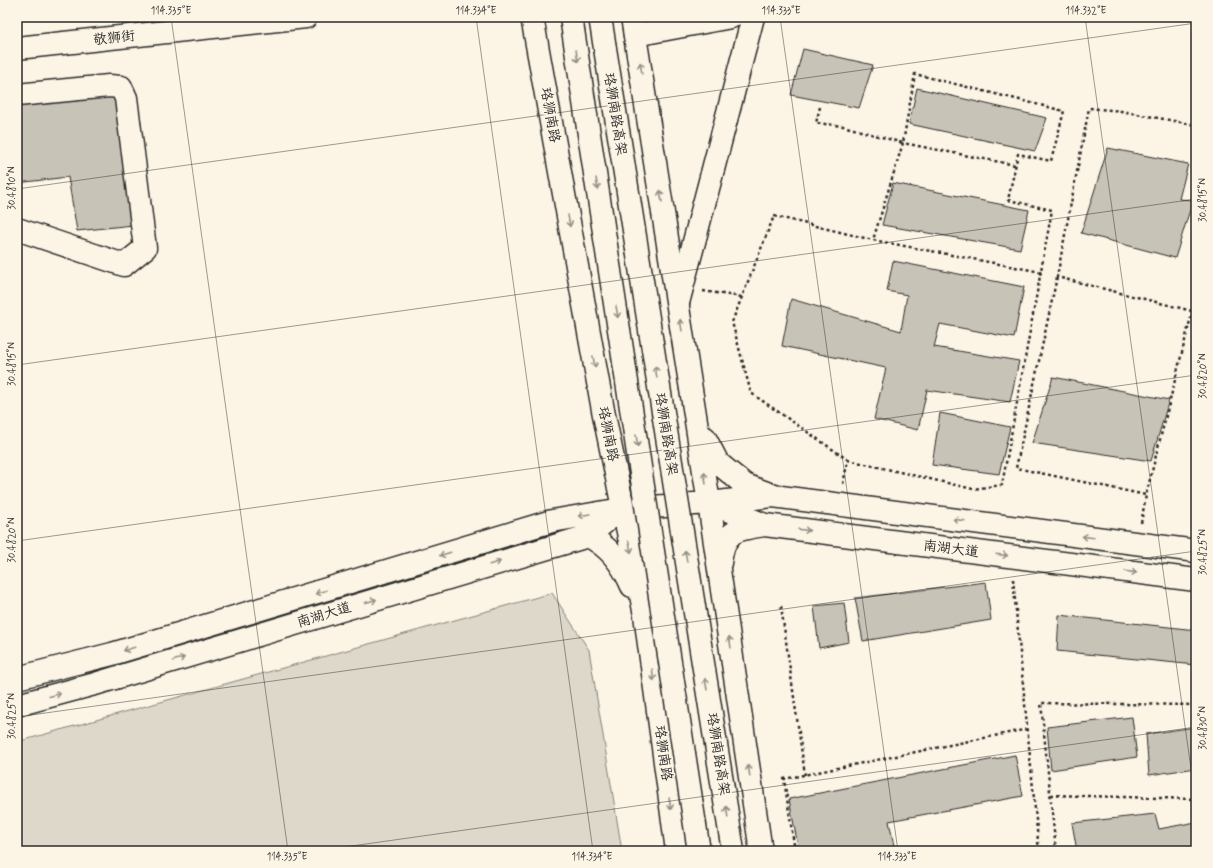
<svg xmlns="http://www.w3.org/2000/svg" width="1213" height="868" viewBox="0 0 1213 868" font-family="Mynerve,'LXGW WenKai TC',sans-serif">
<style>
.green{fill:#ded8ca;stroke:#84827a}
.building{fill:#c8c3b7;stroke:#2b2b2b}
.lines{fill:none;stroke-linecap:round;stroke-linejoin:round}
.minor-casing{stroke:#2b2b2b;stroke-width:25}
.major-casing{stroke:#2b2b2b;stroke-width:25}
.path{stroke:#2b2b2b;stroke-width:2.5;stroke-dasharray:3 3;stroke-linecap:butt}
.minor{stroke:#fcf5e5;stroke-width:22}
.major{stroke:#fcf5e5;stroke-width:22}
.highway-bridge-casing{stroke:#2b2b2b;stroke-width:25;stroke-linecap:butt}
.highway-bridge{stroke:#fcf5e5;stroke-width:22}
.oneway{stroke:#949088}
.ticks{fill:none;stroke:#2b2b2b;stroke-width:1;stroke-opacity:0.45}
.labels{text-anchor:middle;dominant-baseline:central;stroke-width:3.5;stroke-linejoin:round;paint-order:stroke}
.street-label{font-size:14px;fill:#2b2b2b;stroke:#fcf5e5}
.neatline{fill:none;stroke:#2b2b2b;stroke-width:1.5}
.ticks-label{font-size:10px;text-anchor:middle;fill:#2b2b2b}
</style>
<rect width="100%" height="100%" fill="#fcf5e5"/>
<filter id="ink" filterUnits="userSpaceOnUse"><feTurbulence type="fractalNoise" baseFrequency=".025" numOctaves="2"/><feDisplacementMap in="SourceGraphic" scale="8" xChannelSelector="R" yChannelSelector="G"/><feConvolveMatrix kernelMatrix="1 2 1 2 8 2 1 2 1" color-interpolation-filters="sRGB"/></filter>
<g filter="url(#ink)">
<path class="green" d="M 552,593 L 589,650 L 622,851 L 17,851 L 17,742 Z"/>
<path class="building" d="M 803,49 L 873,65 L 859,108 L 791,95 Z
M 917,88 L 1047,118 L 1035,151 L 909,124 Z
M 116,91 L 133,225 L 77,231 L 68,177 L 17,183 L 17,101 Z
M 1108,148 L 1188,164 L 1179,199 L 1193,200 L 1175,258 L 1081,233 Z
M 893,183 L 1029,210 L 1020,249 L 882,225 Z
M 893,261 L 1024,287 L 1014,338 L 940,324 L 934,347 L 1019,361 L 1010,402 L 927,390 L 918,430 L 874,419 L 886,368 L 782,346 L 791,299 L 901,331 L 907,295 L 887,291 Z
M 1053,377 L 1169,400 L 1151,461 L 1032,443 Z
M 940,413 L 1010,427 L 999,474 L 932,465 Z
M 986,582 L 991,620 L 863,641 L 855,598 Z
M 844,603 L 849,642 L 819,648 L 814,606 Z
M 1059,615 L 1196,630 L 1196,665 L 1057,651 Z
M 1132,717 L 1137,757 L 1051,770 L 1047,727 Z
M 1196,727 L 1196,768 L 1149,775 L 1146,734 Z
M 1015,755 L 1023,796 L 889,821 L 895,851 L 799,851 L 789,799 Z
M 1155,814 L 1159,829 L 1196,822 L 1196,851 L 1077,851 L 1072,823 Z"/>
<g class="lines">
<defs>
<path id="minor" d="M 635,35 L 731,17
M 17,48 L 306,17
M 17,95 L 109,86 L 121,87 L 126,98 L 145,248 L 124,265 L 17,229
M 678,303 L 753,17"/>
<path id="major" d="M 532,17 L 603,410 L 645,615 L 677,851
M 632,17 L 709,503 L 761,851
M 705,438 L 718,463 L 745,485 L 772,495
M 712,504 L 765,525 L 1196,580
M 588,536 C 609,546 623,565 632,586
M 720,563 C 724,530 736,529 765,525
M 17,678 L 112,654 L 552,521 L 622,509 L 709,503 L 773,496 L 1196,551
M 17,705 L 95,684 L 588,536 L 621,509"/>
</defs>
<use href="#minor" class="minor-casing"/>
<use href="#major" class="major-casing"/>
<path class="path" d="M 820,107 L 816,123 L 843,126 L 903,143 L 915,74 L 1064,111 L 1051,161 L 1018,154 L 1008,200 L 1052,210 L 1002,485 L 973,489 L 848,460
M 1015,165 L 903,143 L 873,240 L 1041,272
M 1057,277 L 1016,468 L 1146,495
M 703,291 L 742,297
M 1192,311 L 1057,277 L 1089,108 L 1121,111 L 1196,125
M 843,484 L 848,460 L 751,393 L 732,322 L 774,216 L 873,240
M 1141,523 L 1146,495 L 1196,297
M 1013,579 L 1039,851
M 781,606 L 805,775
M 1051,795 L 1196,799
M 795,851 L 784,779 L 1028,729
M 1056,851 L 1041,703 L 1196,705"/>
<use href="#minor" class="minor"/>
<use href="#major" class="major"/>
<defs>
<path id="highway-bridge" d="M 571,17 L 699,851
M 600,17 L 733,851"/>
</defs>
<use href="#highway-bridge" class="highway-bridge-casing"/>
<use href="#highway-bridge" class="highway-bridge"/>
</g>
<defs><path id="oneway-shaft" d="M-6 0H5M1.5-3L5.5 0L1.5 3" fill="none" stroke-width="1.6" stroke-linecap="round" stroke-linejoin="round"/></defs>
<g class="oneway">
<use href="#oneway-shaft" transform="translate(577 56) rotate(81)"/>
<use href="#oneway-shaft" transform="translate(641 68) rotate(-99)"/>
<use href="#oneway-shaft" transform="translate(597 184) rotate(81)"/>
<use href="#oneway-shaft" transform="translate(661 196) rotate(-99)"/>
<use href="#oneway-shaft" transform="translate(569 221) rotate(80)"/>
<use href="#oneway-shaft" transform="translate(617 312) rotate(81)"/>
<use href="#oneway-shaft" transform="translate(681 325) rotate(-99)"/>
<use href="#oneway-shaft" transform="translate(594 362) rotate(80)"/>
<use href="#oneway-shaft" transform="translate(656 372) rotate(-99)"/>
<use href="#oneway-shaft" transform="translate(637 441) rotate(81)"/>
<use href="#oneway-shaft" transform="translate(705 478) rotate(-99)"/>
<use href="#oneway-shaft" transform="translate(584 515) rotate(170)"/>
<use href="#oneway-shaft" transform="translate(959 520) rotate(-173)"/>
<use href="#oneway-shaft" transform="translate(804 530) rotate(7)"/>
<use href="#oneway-shaft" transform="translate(1088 537) rotate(-173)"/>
<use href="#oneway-shaft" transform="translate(630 547) rotate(78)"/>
<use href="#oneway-shaft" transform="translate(445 554) rotate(163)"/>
<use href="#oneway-shaft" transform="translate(1002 555) rotate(7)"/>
<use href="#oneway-shaft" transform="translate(686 556) rotate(-99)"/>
<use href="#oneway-shaft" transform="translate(495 563) rotate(-17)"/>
<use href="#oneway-shaft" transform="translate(1131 572) rotate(7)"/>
<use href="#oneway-shaft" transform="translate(321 592) rotate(163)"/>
<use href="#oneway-shaft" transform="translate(371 601) rotate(-17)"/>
<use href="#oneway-shaft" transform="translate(730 642) rotate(-99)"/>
<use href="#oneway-shaft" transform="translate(129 649) rotate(163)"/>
<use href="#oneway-shaft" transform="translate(179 659) rotate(-17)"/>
<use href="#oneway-shaft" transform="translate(653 675) rotate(82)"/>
<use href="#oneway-shaft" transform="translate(706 684) rotate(-99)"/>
<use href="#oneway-shaft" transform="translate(55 695) rotate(-15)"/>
<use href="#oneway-shaft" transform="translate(749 771) rotate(-99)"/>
<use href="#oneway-shaft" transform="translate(670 804) rotate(82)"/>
<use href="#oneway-shaft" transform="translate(727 812) rotate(-99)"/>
</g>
</g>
<path class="ticks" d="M 171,17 L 288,851M 476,17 L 593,851M 780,17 L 898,851M 1085,17 L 1196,804M 17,189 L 1196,23M 17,365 L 1196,199M 17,541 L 1196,375M 17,717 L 1196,551M 316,851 L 1196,727"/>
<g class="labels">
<g class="street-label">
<text transform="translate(114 38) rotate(-6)">敬狮街</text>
<text transform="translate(615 114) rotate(81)">珞狮南路高架</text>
<text transform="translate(550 115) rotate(80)">珞狮南路</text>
<text transform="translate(608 434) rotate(79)">珞狮南路</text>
<text transform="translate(666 434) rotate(81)">珞狮南路高架</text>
<text transform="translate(951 549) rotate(7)">南湖大道</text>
<text transform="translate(324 615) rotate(-17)">南湖大道</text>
<text transform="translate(663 753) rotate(82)">珞狮南路</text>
<text transform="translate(718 754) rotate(81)">珞狮南路高架</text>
</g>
</g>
<rect width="1213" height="868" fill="none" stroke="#fcf5e5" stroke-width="44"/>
<rect x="22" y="22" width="1169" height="824" class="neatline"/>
<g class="ticks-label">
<text x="171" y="14">114.335°E</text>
<text x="476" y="14">114.334°E</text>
<text x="781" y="14">114.333°E</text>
<text x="1086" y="14">114.332°E</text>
<text transform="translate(11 188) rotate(-90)" y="4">30.4810°N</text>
<text transform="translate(1202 200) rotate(-90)" y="4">30.4815°N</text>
<text transform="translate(11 364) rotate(-90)" y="4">30.4815°N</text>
<text transform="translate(1202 376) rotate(-90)" y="4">30.4820°N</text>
<text transform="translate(11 540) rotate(-90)" y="4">30.4820°N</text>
<text transform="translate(1202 552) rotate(-90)" y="4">30.4825°N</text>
<text transform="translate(11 716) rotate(-90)" y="4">30.4825°N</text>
<text transform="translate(1202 728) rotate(-90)" y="4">30.4830°N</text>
<text x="287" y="860">114.335°E</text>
<text x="592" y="860">114.334°E</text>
<text x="897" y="860">114.333°E</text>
</g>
</svg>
